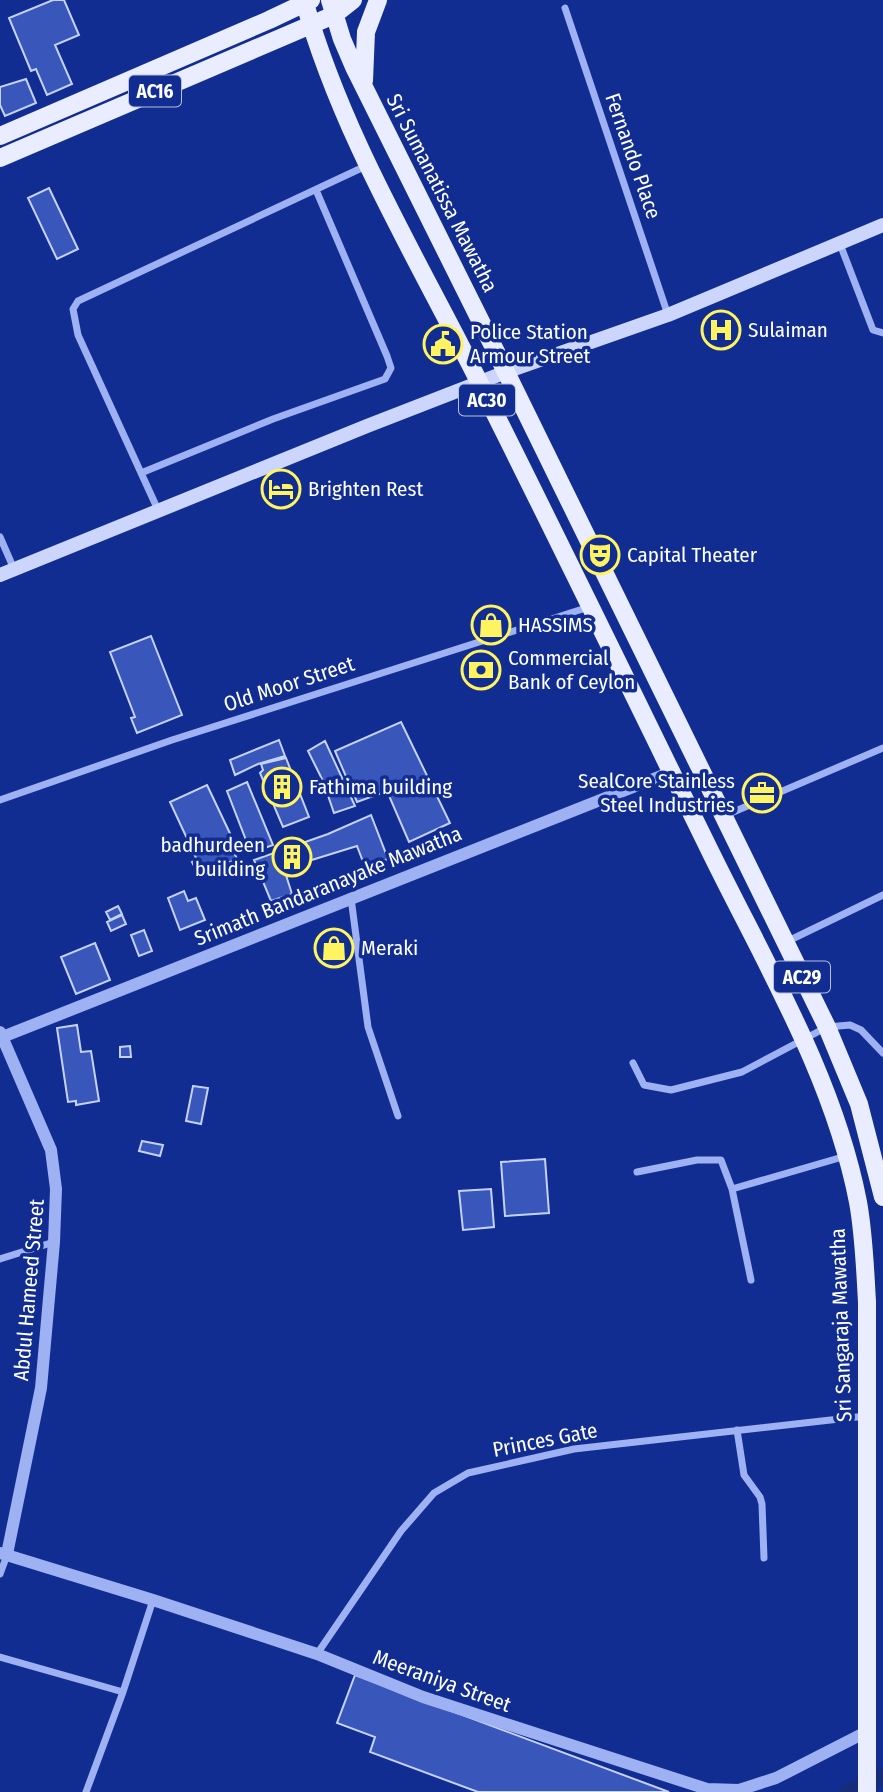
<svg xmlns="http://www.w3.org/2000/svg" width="883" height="1792" viewBox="0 0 883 1792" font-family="'Fira Sans Condensed',sans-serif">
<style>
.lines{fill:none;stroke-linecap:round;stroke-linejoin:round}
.canal{stroke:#172c79;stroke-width:16}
.building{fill:#3956ba;stroke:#c5d2fd;stroke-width:2}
.minor{stroke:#9db1f3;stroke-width:7}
.tertiary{stroke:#9db1f3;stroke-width:12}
.secondary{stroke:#ccd6fd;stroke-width:14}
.primary{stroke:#e9edff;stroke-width:18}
.labels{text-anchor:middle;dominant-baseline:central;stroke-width:7;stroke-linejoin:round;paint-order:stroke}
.shield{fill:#112d92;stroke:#b8c0de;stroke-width:2}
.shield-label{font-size:19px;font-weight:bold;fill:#fff}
.street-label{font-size:21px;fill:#fff;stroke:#112d92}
.poi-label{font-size:21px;fill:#fff;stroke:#112d92;text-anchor:start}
</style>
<rect width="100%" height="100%" fill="#112d92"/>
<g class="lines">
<path class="canal" d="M 847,1792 L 883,1776"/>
</g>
<path class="building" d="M 53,0 L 64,0 L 79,35 L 55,45 L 72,84 L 47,95 L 36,69 L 31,71 L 9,18 Z
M 26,79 L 36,103 L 5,116 L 0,105 L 0,87 Z
M 49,188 L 78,249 L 57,259 L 28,198 Z
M 151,636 L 182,715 L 137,733 L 131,718 L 135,717 L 110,652 Z
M 401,722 L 450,823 L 409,842 L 387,791 L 357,802 L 335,751 Z
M 279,740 L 285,756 L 258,764 L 235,775 L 230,760 Z
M 325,741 L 355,806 L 334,813 L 323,781 L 308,751 Z
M 286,758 L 309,817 L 283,827 L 260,773 L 263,770 L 261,764 Z
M 247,782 L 273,845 L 251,853 L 227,791 Z
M 207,785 L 235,844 L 232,848 L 237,859 L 199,876 L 192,862 L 197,860 L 170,802 Z
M 371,815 L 388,859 L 365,867 L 357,846 L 302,863 L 285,872 L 292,894 L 271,901 L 254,860 L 328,834 Z
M 184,891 L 188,901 L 196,898 L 205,920 L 180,930 L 168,898 Z
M 118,906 L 122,914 L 110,920 L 106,912 Z
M 122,915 L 126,924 L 111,931 L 107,922 Z
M 144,930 L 152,951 L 139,956 L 131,935 Z
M 95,943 L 110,980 L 76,994 L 61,957 Z
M 77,1025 L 81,1052 L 91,1051 L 99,1101 L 76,1105 L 76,1101 L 68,1102 L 57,1028 Z
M 130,1046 L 131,1057 L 120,1057 L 120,1047 Z
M 193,1086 L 208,1088 L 201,1124 L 186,1121 Z
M 142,1141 L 163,1145 L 160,1156 L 139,1151 Z
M 545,1159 L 549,1213 L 505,1216 L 501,1162 Z
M 491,1189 L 494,1227 L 463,1230 L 459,1191 Z
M 355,1675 L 669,1792 L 478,1792 L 370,1752 L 375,1737 L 337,1723 Z"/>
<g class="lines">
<path class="minor" d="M 565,8 L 668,315
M 840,244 L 873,330 L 883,333
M 141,473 L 273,419 L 385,379 L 391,368 L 387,356 L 316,190
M 158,510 L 78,335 L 73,309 L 78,301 L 368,165
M 0,537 L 14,569
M 0,800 L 172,740 L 589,607
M 724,816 L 883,748
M 351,898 L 368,1027 L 398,1116
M 786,942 L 883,895
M 633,1063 L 644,1085 L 671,1090 L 742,1072 L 827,1027 L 850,1025 L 861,1030 L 883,1053
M 637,1172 L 697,1160 L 721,1160 L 732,1189 L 751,1280
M 732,1189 L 846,1156
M 0,1259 L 54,1242
M 737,1430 L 744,1475 L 760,1497 L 762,1504 L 764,1558
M 0,1574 L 7,1555
M 317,1654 L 401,1531 L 434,1493 L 468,1473 L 574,1449 L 866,1416
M 0,1657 L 123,1692
M 86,1792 L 123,1692 L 153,1600"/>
<path class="tertiary" d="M 0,1032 L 51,1150 L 56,1189 L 54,1242 L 41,1388 L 7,1554
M 0,1038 L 671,772
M 0,1553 L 153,1600 L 317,1654 L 423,1697 L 707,1789 L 739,1790 L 776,1778 L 868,1731"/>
<path class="secondary" d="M 0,575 L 367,426 L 506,372 L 668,315 L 883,225"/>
<path class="primary" d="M 304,0 C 340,129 410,246 470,364 C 552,526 631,690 711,853 C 766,965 834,1078 858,1202 C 864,1235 865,1268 867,1302 L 867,1792
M 330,0 L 342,39 L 354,67 L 506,372 L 827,1027 L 859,1104 L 883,1197
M 364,81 L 366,32 L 378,0
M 0,136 L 269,20 L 311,0
M 0,158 L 334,15 L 353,0"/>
</g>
<defs>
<symbol id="hospital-ring" viewBox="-11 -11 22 22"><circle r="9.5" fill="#112d92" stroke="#fff45f" stroke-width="1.5"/><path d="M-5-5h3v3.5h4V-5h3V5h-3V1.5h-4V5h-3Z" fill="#fff45f"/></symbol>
<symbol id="civic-ring" viewBox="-11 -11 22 22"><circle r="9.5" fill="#112d92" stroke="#fff45f" stroke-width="1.5"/><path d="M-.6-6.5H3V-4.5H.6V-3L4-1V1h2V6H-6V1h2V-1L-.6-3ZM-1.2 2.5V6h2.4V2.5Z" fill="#fff45f"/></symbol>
<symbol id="hotel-ring" viewBox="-11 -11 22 22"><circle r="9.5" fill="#112d92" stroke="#fff45f" stroke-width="1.5"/><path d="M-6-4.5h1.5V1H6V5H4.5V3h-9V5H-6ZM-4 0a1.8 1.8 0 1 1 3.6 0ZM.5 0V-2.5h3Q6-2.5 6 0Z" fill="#fff45f"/></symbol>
<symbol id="theatre-ring" viewBox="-11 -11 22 22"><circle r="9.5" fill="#112d92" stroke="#fff45f" stroke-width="1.5"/><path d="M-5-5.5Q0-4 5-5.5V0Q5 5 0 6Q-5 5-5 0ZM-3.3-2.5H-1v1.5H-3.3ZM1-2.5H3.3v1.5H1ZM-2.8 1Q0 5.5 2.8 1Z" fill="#fff45f"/></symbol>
<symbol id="shop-ring" viewBox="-11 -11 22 22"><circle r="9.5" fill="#112d92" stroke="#fff45f" stroke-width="1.5"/><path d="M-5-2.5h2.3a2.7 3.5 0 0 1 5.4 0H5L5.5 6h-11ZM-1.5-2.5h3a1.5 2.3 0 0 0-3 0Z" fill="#fff45f"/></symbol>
<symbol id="bank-ring" viewBox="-11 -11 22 22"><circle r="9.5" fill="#112d92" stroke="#fff45f" stroke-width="1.5"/><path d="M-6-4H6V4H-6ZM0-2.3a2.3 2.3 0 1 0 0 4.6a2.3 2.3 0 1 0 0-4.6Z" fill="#fff45f"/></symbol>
<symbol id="building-ring" viewBox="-11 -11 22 22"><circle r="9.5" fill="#112d92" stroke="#fff45f" stroke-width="1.5"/><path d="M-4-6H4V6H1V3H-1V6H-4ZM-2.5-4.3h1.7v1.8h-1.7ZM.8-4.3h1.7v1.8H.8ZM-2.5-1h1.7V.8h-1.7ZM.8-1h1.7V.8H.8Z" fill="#fff45f"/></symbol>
<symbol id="office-ring" viewBox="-11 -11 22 22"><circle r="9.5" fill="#112d92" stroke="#fff45f" stroke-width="1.5"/><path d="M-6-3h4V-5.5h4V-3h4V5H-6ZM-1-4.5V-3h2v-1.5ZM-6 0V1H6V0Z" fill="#fff45f"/></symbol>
</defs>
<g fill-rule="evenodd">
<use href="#hospital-ring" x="699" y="308" width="44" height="44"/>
<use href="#civic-ring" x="421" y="322" width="44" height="44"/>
<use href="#hotel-ring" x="259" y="467" width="44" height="44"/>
<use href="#theatre-ring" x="578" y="533" width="44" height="44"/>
<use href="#shop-ring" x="469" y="603" width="44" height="44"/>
<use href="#bank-ring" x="459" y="648" width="44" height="44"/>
<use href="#building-ring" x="260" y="765" width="44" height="44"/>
<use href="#office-ring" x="740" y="771" width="44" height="44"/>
<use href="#building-ring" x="270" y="835" width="44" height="44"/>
<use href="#shop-ring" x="312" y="926" width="44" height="44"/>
</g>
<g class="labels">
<g class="shield">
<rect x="129" y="75.5" width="52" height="31" rx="5"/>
<rect x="459" y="384.5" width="56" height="31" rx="5"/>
<rect x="774" y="961.5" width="56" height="31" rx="5"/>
</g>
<g class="shield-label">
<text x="155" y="91">AC16</text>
<text x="487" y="400">AC30</text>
<text x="802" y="977">AC29</text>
</g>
<g class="street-label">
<text transform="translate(633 156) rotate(71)">Fernando Place</text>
<text transform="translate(442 193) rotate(63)">Sri Sumanatissa Mawatha</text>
<text transform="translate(289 684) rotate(-18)">Old Moor Street</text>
<text transform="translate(328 886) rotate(-22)">Srimath Bandaranayake Mawatha</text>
<text transform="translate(29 1290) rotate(-85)">Abdul Hameed Street</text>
<text transform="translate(841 1325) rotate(-92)">Sri Sangaraja Mawatha</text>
<text transform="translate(545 1440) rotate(-11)">Princes Gate</text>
<text transform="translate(442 1681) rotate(20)">Meeraniya Street</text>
</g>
<g class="poi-label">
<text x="748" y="330">Sulaiman</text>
<text x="470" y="332">Police Station<tspan x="470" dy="24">Armour Street</tspan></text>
<text x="308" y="489">Brighten Rest</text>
<text x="627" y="555">Capital Theater</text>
<text x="518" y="625">HASSIMS</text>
<text x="508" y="658">Commercial<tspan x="508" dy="24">Bank of Ceylon</tspan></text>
<text x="735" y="781" text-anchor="end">SealCore Stainless<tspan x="735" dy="24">Steel Industries</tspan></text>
<text x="309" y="787">Fathima building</text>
<text x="265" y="845" text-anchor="end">badhurdeen<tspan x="265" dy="24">building</tspan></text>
<text x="361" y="948">Meraki</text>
</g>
</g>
</svg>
